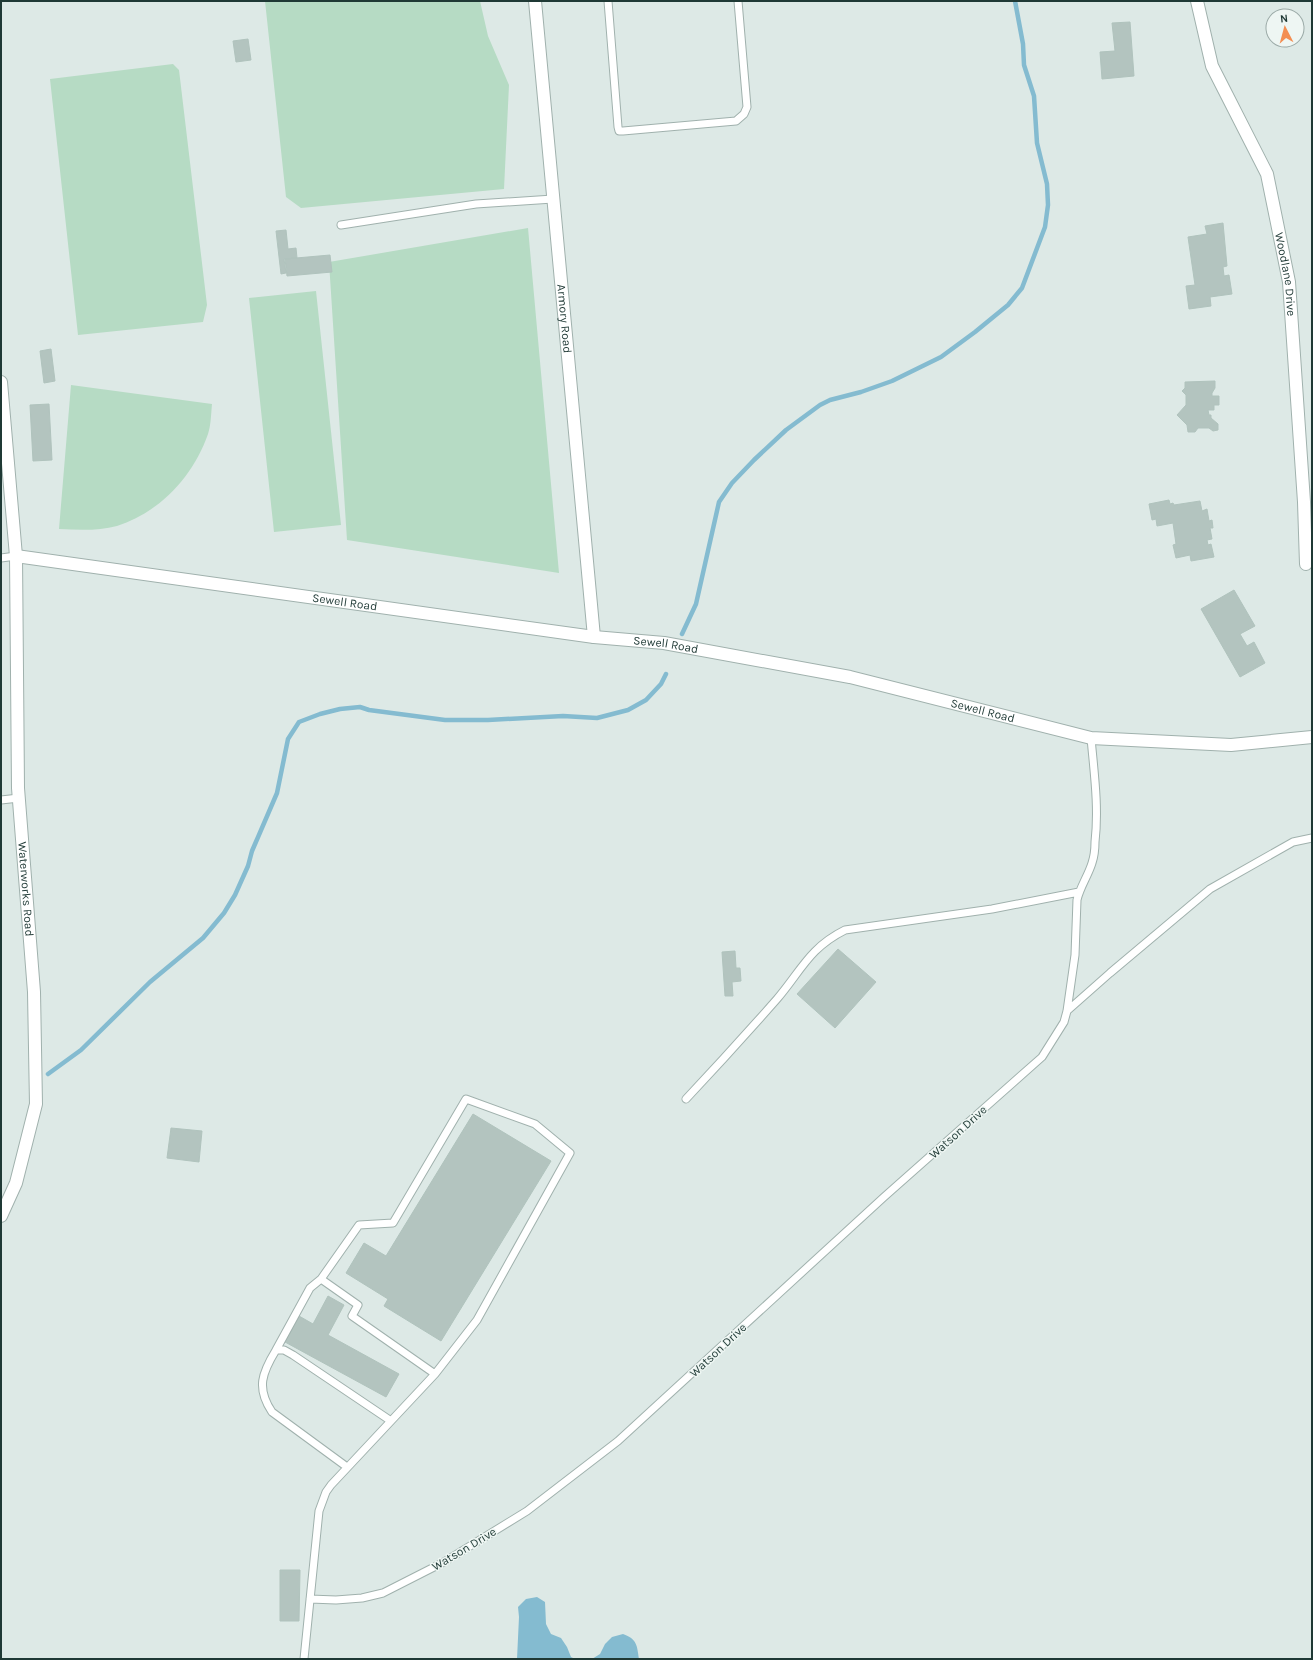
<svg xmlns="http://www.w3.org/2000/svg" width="1313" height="1660" viewBox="0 0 1313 1660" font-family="Karla,sans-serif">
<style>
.park{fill:#b6dbc4}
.water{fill:#84bbd0}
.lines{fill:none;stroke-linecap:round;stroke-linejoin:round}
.stream{stroke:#84bbd0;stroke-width:4.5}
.building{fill:#b3c4bf;stroke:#b0c3bd}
.service-casing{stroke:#a0b1ad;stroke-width:9}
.minor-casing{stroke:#a0b1ad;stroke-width:14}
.service{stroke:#fff;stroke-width:7}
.minor{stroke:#fff;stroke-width:12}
.labels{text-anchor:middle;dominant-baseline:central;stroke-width:3;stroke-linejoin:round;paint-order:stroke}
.street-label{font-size:12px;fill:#1f3935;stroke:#eef6f3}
</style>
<rect width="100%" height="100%" fill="#dde9e6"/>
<path class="park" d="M 265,1 L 480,1 L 488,36 L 509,85 L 504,189 L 301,208 L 286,197 Z
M 173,64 L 179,70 L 207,305 L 203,322 L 78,335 L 50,79 Z
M 528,228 L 559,573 L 347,540 L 329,262 Z
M 316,291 L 341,525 L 274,532 L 249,298 Z
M 71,385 L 212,404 C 211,414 211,425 208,434 C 193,477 160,512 117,526 C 99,531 78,530 59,529 Z"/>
<path class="water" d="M 537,1597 L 545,1602 L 546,1624 L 551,1634 L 561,1638 L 567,1647 L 571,1657 L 575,1659 L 517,1659 L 519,1617 L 518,1607 L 526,1599 Z
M 623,1634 C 637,1639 637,1645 639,1659 L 592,1659 L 600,1654 L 605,1644 L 612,1637 Z"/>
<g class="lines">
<path class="stream" d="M 682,634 L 696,604 L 719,502 L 732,483 L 754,460 L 786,430 L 820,405 L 830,400 L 861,392 L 892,381 L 941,357 L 975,332 L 1008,305 L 1022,288 L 1045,227 L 1048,205 L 1047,184 L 1037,143 L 1034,96 L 1024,65 L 1023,44 L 1015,1
M 48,1074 L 81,1050 L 150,982 L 203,938 L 224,913 L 235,895 L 248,866 L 252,851 L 277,793 L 288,739 L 299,722 L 320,714 L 340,709 L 360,707 L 369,710 L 445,720 L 488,720 L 563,716 L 597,718 L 628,710 L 646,700 L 661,684 L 666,674"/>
</g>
<path class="building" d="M 1130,22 L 1134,76 L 1102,79 L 1100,52 L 1115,51 L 1112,23 Z
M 248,39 L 251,60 L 236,62 L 233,41 Z
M 1223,223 L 1227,266 L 1223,267 L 1224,276 L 1229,275 L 1232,294 L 1210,297 L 1211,306 L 1189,309 L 1186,286 L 1195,285 L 1188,237 L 1207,234 L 1205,226 Z
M 286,230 L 288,249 L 296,248 L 297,258 L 284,259 L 286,273 L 281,274 L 276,231 Z
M 330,255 L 332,272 L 287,276 L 285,259 Z
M 51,349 L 55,381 L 44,383 L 40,351 Z
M 1215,381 L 1215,388 L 1212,393 L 1212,396 L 1219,396 L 1219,405 L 1214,405 L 1214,410 L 1208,410 L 1209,415 L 1211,415 L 1211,418 L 1218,424 L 1218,430 L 1213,431 L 1209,428 L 1198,428 L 1195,432 L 1188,432 L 1187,425 L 1177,415 L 1186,405 L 1186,395 L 1182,391 L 1185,388 L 1185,382 Z
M 49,404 L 52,460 L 33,461 L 30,405 Z
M 1169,500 L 1170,504 L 1173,503 L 1174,505 L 1200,501 L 1202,511 L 1207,509 L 1209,521 L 1212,520 L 1213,528 L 1210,528 L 1212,539 L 1207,540 L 1208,545 L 1211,544 L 1214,557 L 1191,561 L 1190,555 L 1176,558 L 1173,545 L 1176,544 L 1173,523 L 1157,526 L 1156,519 L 1152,520 L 1149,504 Z
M 1234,590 L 1255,626 L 1240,634 L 1247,646 L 1254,642 L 1265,663 L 1240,677 L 1201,609 Z
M 838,949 L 876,982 L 835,1028 L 797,994 Z
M 735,951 L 736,968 L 740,968 L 741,981 L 732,982 L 733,996 L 725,996 L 722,952 Z
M 473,1114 L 551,1161 L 441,1341 L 384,1306 L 388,1299 L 346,1273 L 364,1243 L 386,1256 Z
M 171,1128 L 202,1131 L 199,1162 L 167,1158 Z
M 328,1296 L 344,1305 L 328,1335 L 399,1374 L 386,1397 L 285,1342 L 299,1316 L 313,1324 Z
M 280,1570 L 300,1570 L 299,1621 L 280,1621 Z"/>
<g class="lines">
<defs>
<path id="service" d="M 608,1 L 618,127 L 619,131 L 623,131 L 736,121 L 744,114 L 747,107 L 738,1
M 341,225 L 476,204 L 553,199
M 1,558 L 16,556
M 1,800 L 19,798
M 1067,1011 L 1110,973 L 1210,889 L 1293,842 L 1312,838
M 686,1099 C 717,1066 747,1033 777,999 C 801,971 809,948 845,930 L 992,909 L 1079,892
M 276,1350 L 310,1288 L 321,1279 L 358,1305 L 352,1316 L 435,1374
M 347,1467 L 272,1412 C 256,1388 262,1373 276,1350 L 284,1350 L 293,1355 L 391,1421
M 310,1599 L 336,1600 L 362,1598 L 383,1593 L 444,1562 L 527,1511 L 618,1441 L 884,1197 L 1042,1057 L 1064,1022 L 1067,1011 L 1075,955 L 1077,900 C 1080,887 1088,876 1092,863 C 1094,857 1095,849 1095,842 C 1099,807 1094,772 1091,738
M 304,1659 L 319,1511 L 326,1492 L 331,1485 L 435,1374 L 477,1320 L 570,1153 L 535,1124 L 466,1099 L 393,1223 L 359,1225 L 321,1279"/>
<g id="minor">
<path id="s1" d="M 535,1 L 594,637"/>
<path id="s2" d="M 1197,1 L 1212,66 L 1267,174 L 1289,282 L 1304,502 L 1306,564"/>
<path id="s3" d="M 1,382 L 16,556 L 18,788 L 34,992 L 36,1104 L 16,1183 L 1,1216"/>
<path id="s4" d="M 16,556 L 594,637 L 664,643 L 850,677 L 1091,738 L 1231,745 L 1312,737"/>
</g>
</defs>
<use href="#service" class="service-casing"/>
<use href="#minor" class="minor-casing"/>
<use href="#service" class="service"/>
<use href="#minor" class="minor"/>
</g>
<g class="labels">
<g class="street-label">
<text stroke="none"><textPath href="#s2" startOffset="290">Woodlane Drive</textPath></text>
<text stroke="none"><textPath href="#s1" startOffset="319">Armory Road</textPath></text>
<text stroke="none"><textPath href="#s4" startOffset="332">Sewell Road</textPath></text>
<text stroke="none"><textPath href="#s4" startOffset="656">Sewell Road</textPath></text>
<text stroke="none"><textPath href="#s4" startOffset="980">Sewell Road</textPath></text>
<text stroke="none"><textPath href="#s3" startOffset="508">Waterworks Road</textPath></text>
<text transform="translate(958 1132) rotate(-42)">Watson Drive</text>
<text transform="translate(718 1350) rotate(-43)">Watson Drive</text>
<text transform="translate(464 1549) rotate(-31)">Watson Drive</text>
</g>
</g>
<rect width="1313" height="1660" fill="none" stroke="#1f3935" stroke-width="4"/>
<g transform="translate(1285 28) rotate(354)"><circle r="19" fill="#eef6f3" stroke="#9baaa7"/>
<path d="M0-3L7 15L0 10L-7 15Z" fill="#f38e52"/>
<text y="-6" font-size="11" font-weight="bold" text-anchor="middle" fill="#1f3935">N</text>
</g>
</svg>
